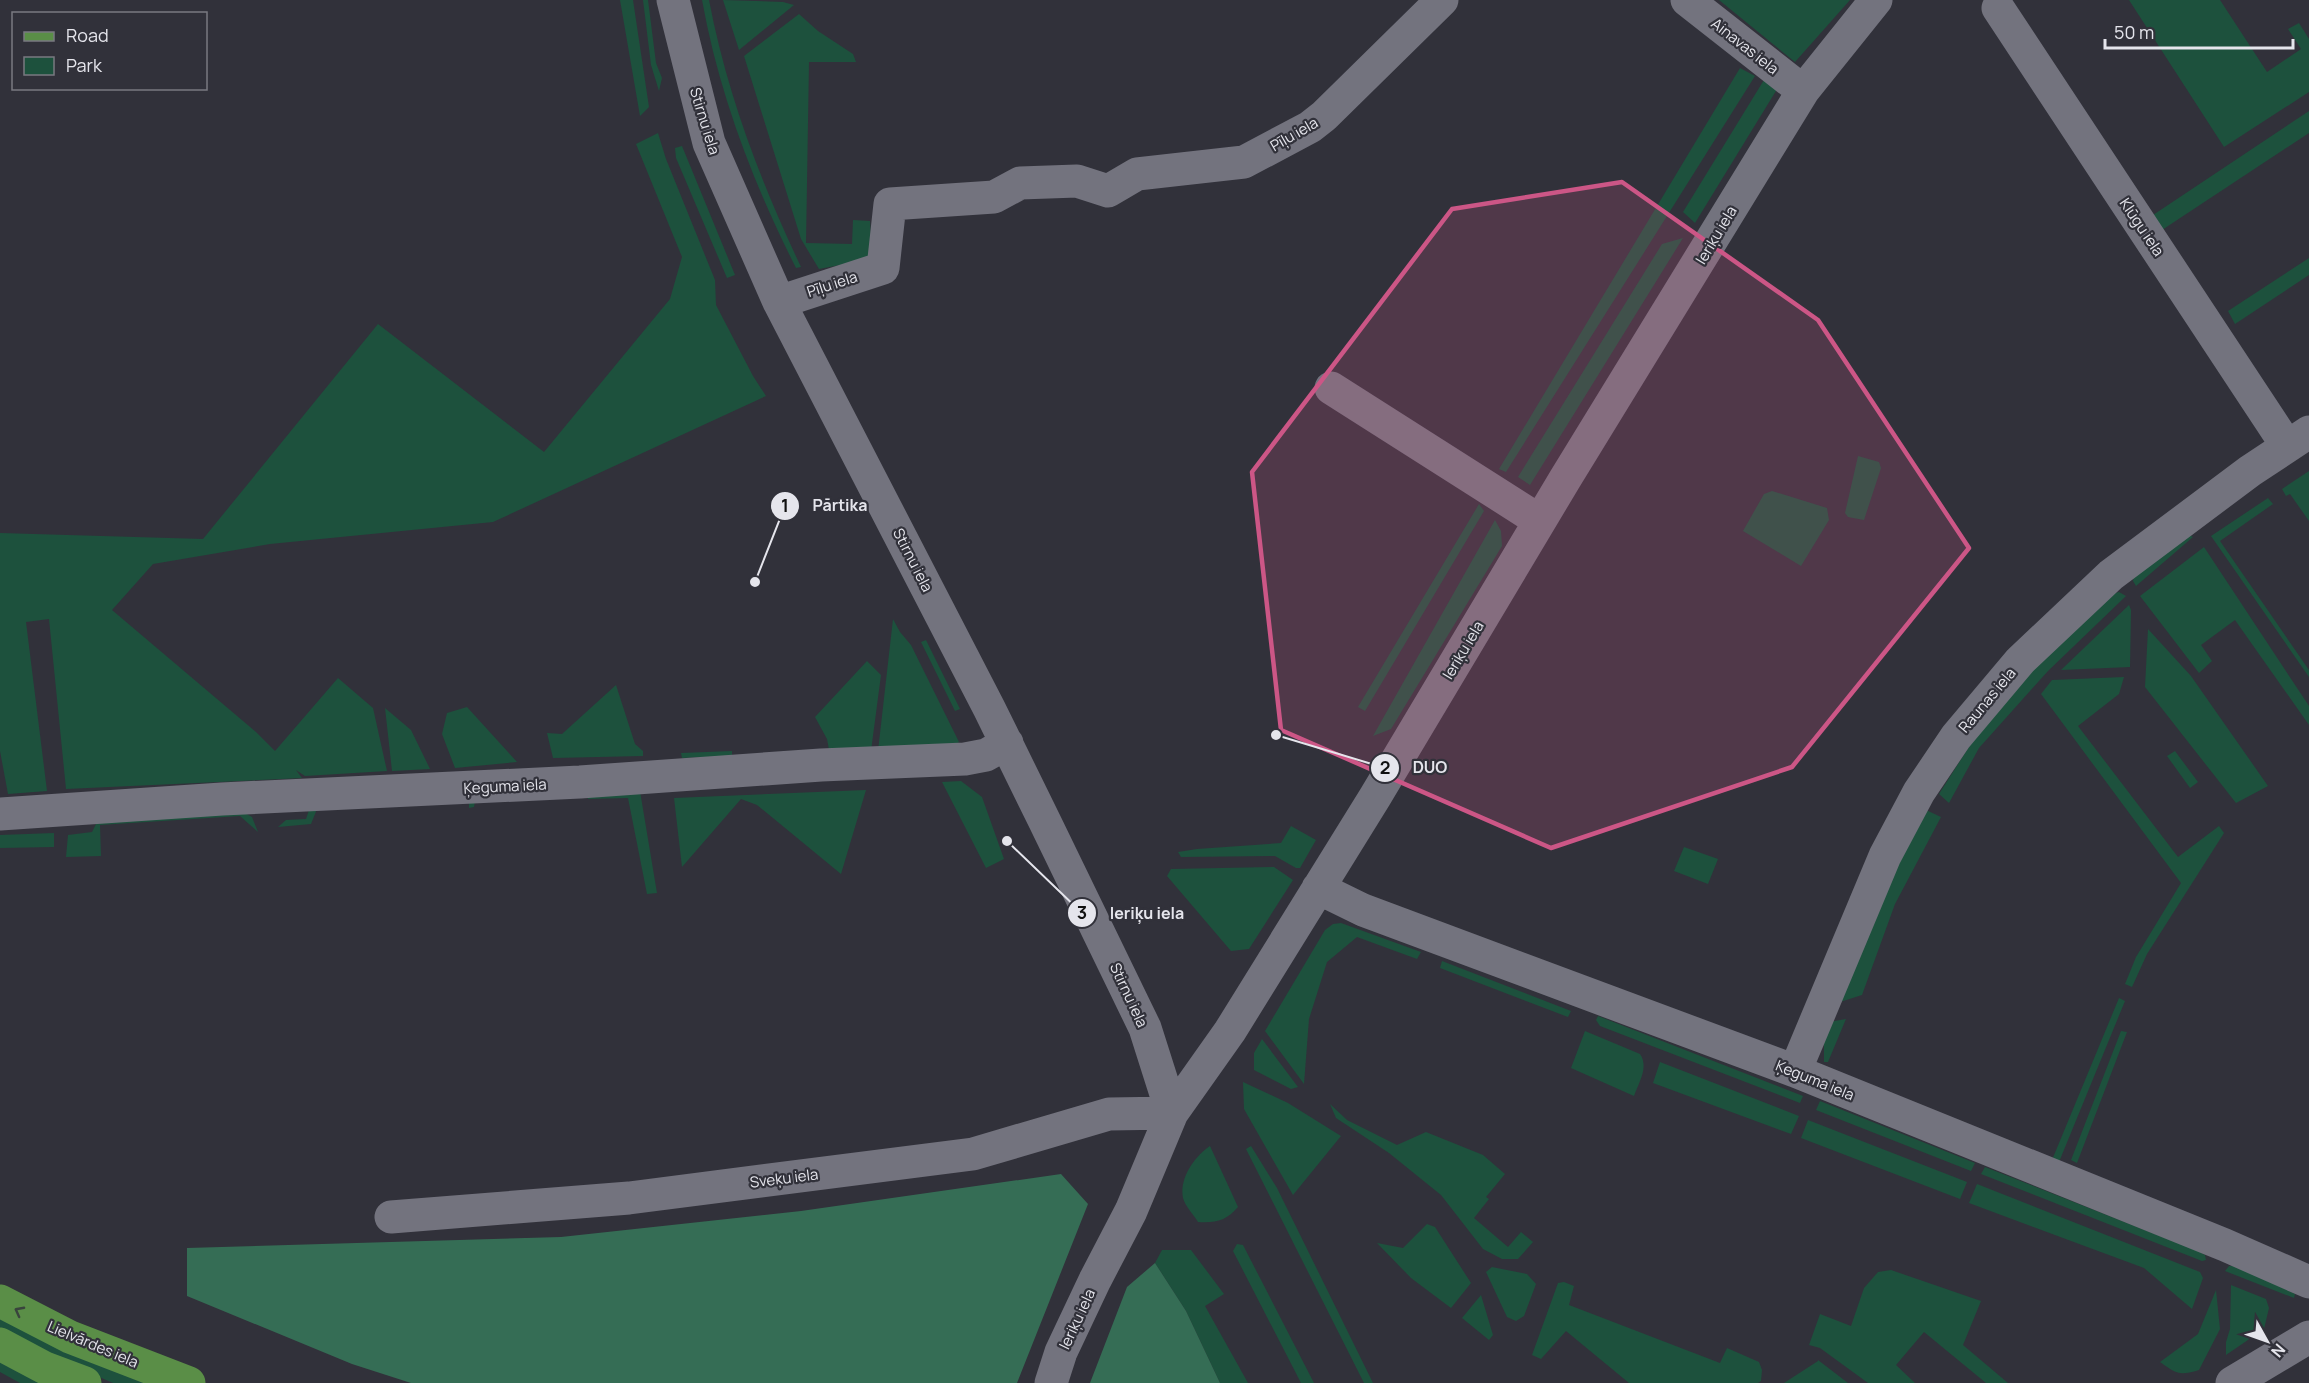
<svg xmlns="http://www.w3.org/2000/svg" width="2309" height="1383" viewBox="0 0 2309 1383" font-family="Manrope,sans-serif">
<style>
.green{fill:#1d513d}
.forest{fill:#356d55}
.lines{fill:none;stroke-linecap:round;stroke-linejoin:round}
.minor{stroke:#73737e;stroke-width:33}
.major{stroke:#5a8e47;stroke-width:33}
.oneway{stroke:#39443d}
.marked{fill:#cc5686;fill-opacity:0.2;stroke:#cc5686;stroke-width:4.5;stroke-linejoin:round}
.labels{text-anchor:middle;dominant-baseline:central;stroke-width:4.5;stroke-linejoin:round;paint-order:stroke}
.street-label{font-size:15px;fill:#e5e5ec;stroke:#31313a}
.leader{fill:none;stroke:#e5e5ec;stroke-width:2}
.callout-dot{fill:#e5e5ec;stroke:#31313a;stroke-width:2}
.mark-label{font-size:18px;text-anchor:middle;font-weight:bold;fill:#111}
.callout-label{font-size:16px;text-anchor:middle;font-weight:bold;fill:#e5e5ec;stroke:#31313a;stroke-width:4.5;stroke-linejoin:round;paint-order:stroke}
</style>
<rect width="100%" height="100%" fill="#31313a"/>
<path class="green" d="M 620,0 L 633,0 L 649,107 L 640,116 Z
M 643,0 L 648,0 L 656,63 L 662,78 L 659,91 L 651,65 Z
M 702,0 L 709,0 C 727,94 760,180 801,267 L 796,268 C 753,183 719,94 702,0 Z
M 723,0 L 783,2 L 794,5 L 739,50 Z
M 1719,0 L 1850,0 L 1795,62 Z
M 2129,0 L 2220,0 L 2267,72 L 2301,49 L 2288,29 L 2299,23 L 2309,39 L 2309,92 L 2224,147 Z
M 799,14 L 818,31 L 853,54 L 856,62 L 809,62 L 806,243 L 852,244 L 853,220 L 870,221 L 872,259 L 819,269 L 801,239 L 744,56 Z
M 1740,68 L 1755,76 L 1506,472 L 1499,469 Z
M 1767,75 L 1779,86 L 1695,223 L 1683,212 Z
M 2309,111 L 2309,133 L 2162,230 L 2153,215 Z
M 658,133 L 666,159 L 715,280 L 716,305 L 753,376 L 766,396 L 493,522 L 270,544 L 153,564 L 112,610 L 256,732 L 275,751 L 338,678 L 373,708 L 387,771 L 305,776 L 296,770 L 302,778 L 66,789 L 49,619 L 26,622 L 47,791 L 8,794 L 0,751 L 0,533 L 203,539 L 378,324 L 544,452 L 670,299 L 682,257 L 636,144 Z
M 682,146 L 735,275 L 727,278 L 676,158 L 675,148 Z
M 1683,238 L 1530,485 L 1518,477 L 1662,244 Z
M 2309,258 L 2309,275 L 2235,324 L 2228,311 Z
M 1858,456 L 1879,462 L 1881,468 L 1864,520 L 1848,517 L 1845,513 Z
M 2309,471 L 2309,521 L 2290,494 L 2286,496 L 2282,489 Z
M 1772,491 L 1827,508 L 1829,520 L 1801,566 L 1743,531 L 1764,494 Z
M 2268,498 L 2273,504 L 2220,541 L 2309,670 L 2309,677 L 2211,536 Z
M 1479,504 L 1484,511 L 1365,711 L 1358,707 Z
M 1495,520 L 1501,531 L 1502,546 L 1391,729 L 1373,736 Z
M 2189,535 L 2193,537 L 2136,586 L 2133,581 L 2134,575 Z
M 2204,547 L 2309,706 L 2309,725 L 2235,620 L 2201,645 L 2212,661 L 2199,673 L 2140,596 Z
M 2119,592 L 2126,596 L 2048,671 L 1979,748 L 1949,803 L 1939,794 L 1977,734 L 2021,680 L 2112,594 Z
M 2129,605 L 2131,610 L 2130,667 L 2061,670 Z
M 893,619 L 900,632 L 911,645 L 959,742 L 952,746 L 878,751 Z
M 2148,629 L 2191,676 L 2268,786 L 2236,803 L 2145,687 Z
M 926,640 L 960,709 L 955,711 L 921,642 Z
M 867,661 L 881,675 L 871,751 L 830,755 L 827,739 L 815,717 Z
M 2124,677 L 2119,694 L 2078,726 L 2178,857 L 2219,826 L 2224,833 L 2147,954 L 2132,987 L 2125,984 L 2136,957 L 2181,883 L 2041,694 L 2052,680 Z
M 616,685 L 635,744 L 643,751 L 643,756 L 553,758 L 547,733 L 562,734 Z
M 467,707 L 517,762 L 455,768 L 442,734 L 447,713 Z
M 385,708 L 411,730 L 430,769 L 392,771 Z
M 732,751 L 732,756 L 682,758 L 681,753 Z
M 2175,751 L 2198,782 L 2190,788 L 2167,756 Z
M 961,781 L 982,797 L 1004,859 L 986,868 L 942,782 Z
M 866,790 L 841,874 L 757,805 L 741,799 L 682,867 L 674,798 Z
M 640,791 L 657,893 L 647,894 L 628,798 L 588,799 L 587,792 Z
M 476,796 L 474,807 L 469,808 L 469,801 L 317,809 L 311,824 L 278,827 L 286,820 L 306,819 L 310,807 Z
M 1926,810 L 1941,817 L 1895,904 L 1862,995 L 1837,1003 L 1886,888 Z
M 243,812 L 252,817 L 258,832 L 240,816 L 100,825 L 101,856 L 66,857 L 68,835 L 92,832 L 98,820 Z
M 1291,826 L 1316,840 L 1300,868 L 1296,868 L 1275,856 L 1181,857 L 1178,852 L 1197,849 L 1281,843 Z
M 54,833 L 54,847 L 0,848 L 0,835 Z
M 1684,847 L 1718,859 L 1708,884 L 1674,871 Z
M 1274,867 L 1293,880 L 1249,949 L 1231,951 L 1167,876 L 1171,869 Z
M 1341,923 L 1421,952 L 1417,959 L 1357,937 L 1327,962 L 1309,1019 L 1304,1084 L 1265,1031 L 1325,930 L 1333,924 Z
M 1442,961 L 1571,1011 L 1568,1017 L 1440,968 Z
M 2119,998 L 2125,1001 L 2059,1162 L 2052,1160 Z
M 1598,1016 L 1803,1096 L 1800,1103 L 1600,1026 L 1596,1020 Z
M 1846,1019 L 1828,1062 L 1824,1062 L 1824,1040 L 1829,1022 Z
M 1585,1031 L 1640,1054 C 1649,1067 1639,1082 1634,1096 L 1571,1068 Z
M 2121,1031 L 2127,1032 L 2077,1163 L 2071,1160 Z
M 1262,1039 L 1298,1087 L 1291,1089 L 1254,1070 L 1254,1053 Z
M 1660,1062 L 1799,1116 L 1791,1134 L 1653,1083 Z
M 1243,1082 L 1288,1103 L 1341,1136 L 1293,1195 L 1244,1109 Z
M 1820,1101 L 1975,1163 L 1971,1171 L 1816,1110 Z
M 1330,1104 L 1347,1120 L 1397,1145 L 1426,1132 L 1483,1155 L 1505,1174 L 1486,1197 L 1489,1199 L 1474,1218 L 1508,1247 L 1521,1232 L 1533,1242 L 1518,1259 L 1502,1259 L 1483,1249 L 1441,1195 L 1389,1153 L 1336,1118 Z
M 1808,1120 L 1967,1182 L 1960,1199 L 1801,1138 Z
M 1210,1146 L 1238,1207 C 1226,1221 1216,1223 1198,1222 C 1194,1215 1185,1206 1183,1198 C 1179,1178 1195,1156 1210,1146 Z
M 1251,1146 L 1277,1188 L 1373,1383 L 1364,1383 L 1246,1149 Z
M 1985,1167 L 2198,1251 L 2205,1255 L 2206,1260 L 2202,1261 L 1981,1174 Z
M 1977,1184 L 2200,1272 L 2203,1278 L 2192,1309 L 2144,1268 L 1969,1203 Z
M 1427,1224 L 1435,1227 L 1471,1283 L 1451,1308 L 1411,1278 L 1377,1243 L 1403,1248 Z
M 1237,1244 L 1243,1245 L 1314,1383 L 1301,1383 L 1233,1251 Z
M 1162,1250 L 1191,1250 L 1224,1294 L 1205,1306 L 1248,1383 L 1220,1383 L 1186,1311 L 1155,1263 Z
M 2229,1266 L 2238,1266 L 2295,1294 L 2294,1298 L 2225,1271 Z
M 1492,1267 L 1527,1274 L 1536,1284 L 1524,1316 L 1516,1321 L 1507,1317 L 1486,1272 Z
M 1891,1270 L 1981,1301 L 1963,1345 L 2008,1383 L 1986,1383 L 1924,1332 L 1896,1365 L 1915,1383 L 1868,1383 L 1820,1348 L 1809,1345 L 1820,1314 L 1851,1326 L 1864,1288 L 1878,1272 Z
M 1564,1282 L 1574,1286 L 1569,1305 L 1720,1363 L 1727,1348 L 1759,1362 L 1762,1370 L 1761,1381 L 1758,1383 L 1629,1383 L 1566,1331 L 1541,1359 L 1532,1355 L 1558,1283 Z
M 2231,1285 L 2266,1299 L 2269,1308 L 2264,1329 L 2226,1355 L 2226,1342 L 2230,1329 Z
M 2216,1290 L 2220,1329 L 2199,1370 C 2179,1376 2177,1374 2160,1362 L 2198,1334 Z
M 1481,1295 L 1493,1335 L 1489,1340 L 1462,1318 Z
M 0,1316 L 149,1383 L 113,1383 L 0,1334 Z
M 1818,1360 L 1848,1383 L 1784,1383 L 1818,1361 Z
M 0,1362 L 41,1383 L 20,1383 L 0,1372 Z"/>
<path class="forest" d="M 1061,1174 L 1088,1204 L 1017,1383 L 411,1383 L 352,1364 L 187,1296 L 187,1248 L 561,1237 L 801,1211 Z
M 1155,1263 L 1186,1311 L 1220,1383 L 1090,1383 L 1127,1287 Z"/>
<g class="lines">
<path class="minor" d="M 673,0 L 709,143 L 779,302 L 989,708 L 1045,822 L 1145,1028 L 1172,1113
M 1687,0 L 1803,91
M 1998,8 L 2287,446
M 779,302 L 883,268 L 890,204 L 994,197 L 1020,183 L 1077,181 L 1108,191 L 1137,174 L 1244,162 L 1310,127 L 1324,116 L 1442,0
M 1331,388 L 1540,521
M 0,814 L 222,799 L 580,782 L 821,765 L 965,759 L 986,755 L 1007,743
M 1318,888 L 1363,910 L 1795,1071 L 2225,1245 L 2309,1282
M 1795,1071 L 1885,856 L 1919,792 L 1956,737 L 2020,661 L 2111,575 L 2250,471 L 2309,432
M 391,1217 L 629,1198 L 973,1154 L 1109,1114 L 1172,1113
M 1051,1383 L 1061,1352 L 1095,1280 L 1131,1211 L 1172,1113 L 1230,1031 L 1375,797 L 1565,479 L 1803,91 L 1876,0
M 2232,1383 L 2309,1337"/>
<path class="major" d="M 0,1301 L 70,1337 L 189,1383
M 0,1344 L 45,1368 L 85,1383"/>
</g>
<defs><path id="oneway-chevron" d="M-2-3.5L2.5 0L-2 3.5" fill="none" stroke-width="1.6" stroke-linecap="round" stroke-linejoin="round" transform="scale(1.5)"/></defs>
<use class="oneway" href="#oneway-chevron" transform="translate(19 1311) rotate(-152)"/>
<path class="marked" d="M 1622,182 L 1818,320 L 1969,548 L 1792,767 L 1551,848 L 1281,730 L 1252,472 L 1452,209 Z"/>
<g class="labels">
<g class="street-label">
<text transform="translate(1745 46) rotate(38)">Ainavas iela</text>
<text transform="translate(705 121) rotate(73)">Stirnu iela</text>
<text transform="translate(1294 134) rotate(-30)">Pīļu iela</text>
<text transform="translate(2142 227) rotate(56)">Klūgu iela</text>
<text transform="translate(1716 235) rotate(-59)">Ieriķu iela</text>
<text transform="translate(832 284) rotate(-18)">Pīļu iela</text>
<text transform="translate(913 560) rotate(63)">Stirnu iela</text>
<text transform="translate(1463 650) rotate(-59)">Ieriķu iela</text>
<text transform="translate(1987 700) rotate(-50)">Raunas iela</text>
<text transform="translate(505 786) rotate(-3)">Ķeguma iela</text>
<text transform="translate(1129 995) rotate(65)">Stirnu iela</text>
<text transform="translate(1815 1080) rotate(22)">Ķeguma iela</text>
<text transform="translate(784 1178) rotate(-7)">Sveķu iela</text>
<text transform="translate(1077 1319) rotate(-65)">Ieriķu iela</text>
<text transform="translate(93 1344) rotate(23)">Lielvārdes iela</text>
</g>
</g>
<path class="leader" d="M755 582L785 506M1276 735L1385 768M1007 841L1082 913"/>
<g class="callout-dot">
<circle cx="755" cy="582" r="6"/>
<circle cx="1276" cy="735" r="6"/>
<circle cx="1007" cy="841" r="6"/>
<circle cx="785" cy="506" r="15"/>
<circle cx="1385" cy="768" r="15"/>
<circle cx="1082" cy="913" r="15"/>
</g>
<g class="mark-label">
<text x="785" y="512">1</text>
<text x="1385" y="774">2</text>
<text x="1082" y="919">3</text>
</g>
<g class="callout-label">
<text x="840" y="511">Pārtika</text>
<text x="1430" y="773">DUO</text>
<text x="1147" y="919">Ieriķu iela</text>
</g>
<rect x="12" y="12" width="195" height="78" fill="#31313a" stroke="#797981" stroke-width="1.5"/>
<rect x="24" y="32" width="30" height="9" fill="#5a8e47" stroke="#797981" stroke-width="1.5"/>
<text x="66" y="42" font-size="18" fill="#e5e5ec">Road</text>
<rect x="24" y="57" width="30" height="18" fill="#1d513d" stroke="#797981" stroke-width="1.5"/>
<text x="66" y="72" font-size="18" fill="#e5e5ec">Park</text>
<g transform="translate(2267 1341) rotate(130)" stroke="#31313a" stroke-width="4.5" paint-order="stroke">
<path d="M0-4.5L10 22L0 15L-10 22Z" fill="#e5e5ec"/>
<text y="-9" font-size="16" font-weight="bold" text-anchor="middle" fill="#e5e5ec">N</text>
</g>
<path d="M2105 39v9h188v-9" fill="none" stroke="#e5e5ec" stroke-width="3"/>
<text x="2114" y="39" font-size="18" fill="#e5e5ec" stroke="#31313a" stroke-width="4.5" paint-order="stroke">50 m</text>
</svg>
